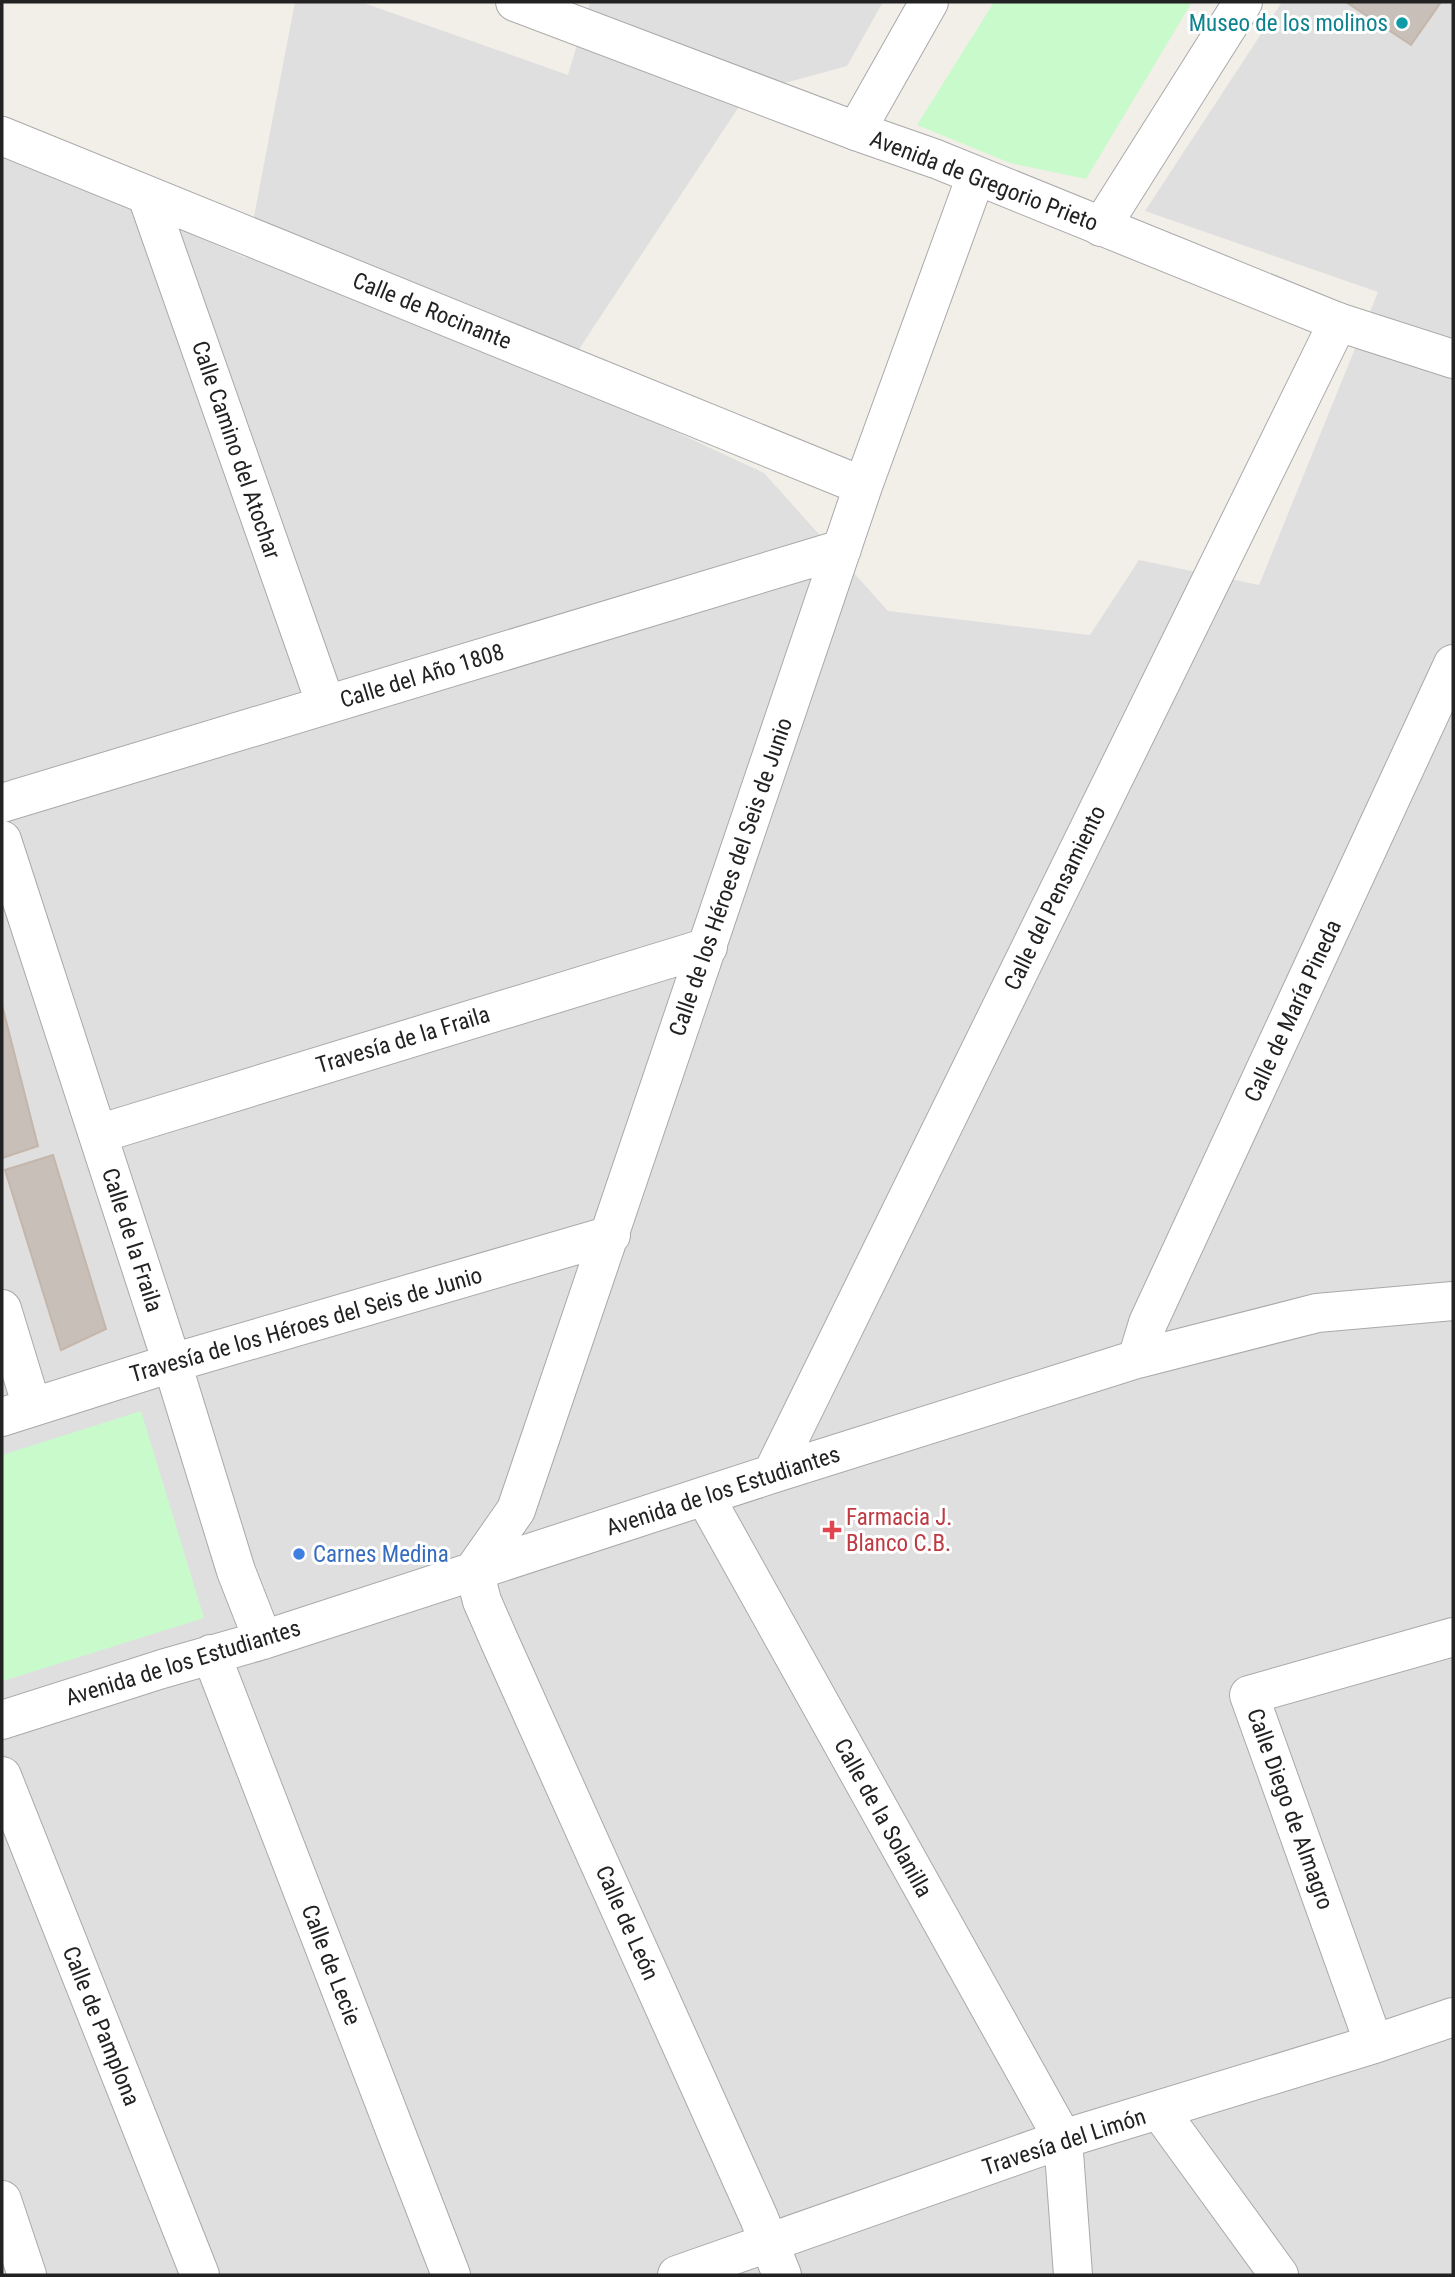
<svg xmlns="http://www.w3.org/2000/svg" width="1455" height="2277" viewBox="0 0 1455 2277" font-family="'Roboto Condensed',sans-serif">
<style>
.residential{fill:#e0dfdf}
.park{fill:#c8facc}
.building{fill:#c7bfb8;stroke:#c4b6ab;stroke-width:2}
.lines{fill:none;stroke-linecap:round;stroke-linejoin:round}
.minor-casing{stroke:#a9a9a9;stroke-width:40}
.tertiary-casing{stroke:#a9a9a9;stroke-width:40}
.minor{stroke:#fff;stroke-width:38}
.tertiary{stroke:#fff;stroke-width:38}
.culture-dot{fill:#0f9aa8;stroke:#fff;stroke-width:2.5}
.health-dot{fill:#e0444e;stroke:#fff;stroke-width:2.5}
.shop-dot{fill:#3f7fe0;stroke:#fff;stroke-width:2.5}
.labels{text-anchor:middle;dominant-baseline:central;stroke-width:6;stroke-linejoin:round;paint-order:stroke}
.culture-label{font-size:23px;fill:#0d838f;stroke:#fff;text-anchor:end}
.street-label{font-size:23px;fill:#222;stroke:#fff}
.health-label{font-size:23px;fill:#be3a42;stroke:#fff;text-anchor:start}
.shop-label{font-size:23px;fill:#366cbe;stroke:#fff;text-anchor:start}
</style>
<rect width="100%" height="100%" fill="#f2efe9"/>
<path class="residential" d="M 295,2 L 361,2 L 568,75 L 590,2 L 883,2 L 847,66 L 748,93 L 560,378 L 764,473 L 888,611 L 1090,635 L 1139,560 L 1259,585 L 1378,292 L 1145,211 L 1282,2 L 1453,2 L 1453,2275 L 2,2275 L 2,151 L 246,258 Z"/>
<path class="park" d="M 994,2 L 1192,2 L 1086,179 L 1010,163 L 917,125 Z
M 141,1411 L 204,1618 L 3,1681 L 2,1455 Z"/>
<path class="building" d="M 1346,2 L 1441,2 L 1411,45 Z
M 2,1005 L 38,1146 L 2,1158 Z
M 53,1155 L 106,1329 L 61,1350 L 5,1170 Z"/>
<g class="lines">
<defs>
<path id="minor" d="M 856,131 L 929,2
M 2,136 L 863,486
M 147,196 L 326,705
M 1101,227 L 1243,2
M 2,803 L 842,549
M 2,840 L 172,1363 L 236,1571 L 263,1640
M 98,1134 L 708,947
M 2,1309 L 32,1407
M 1137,1359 L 1148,1323 L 1453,664
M 2,1417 L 172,1363 L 611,1235
M 772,1474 L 1338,322
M 705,1497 L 1063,2139 L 1073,2275
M 211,1654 L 451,2275
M 2,1720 L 162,1669 L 263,1640 L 772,1474 L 1137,1359 L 1317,1313 L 1453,1301
M 2,1776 L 200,2275
M 1374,2044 L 1249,1695 L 1453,1637
M 1159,2110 L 1279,2275
M 2,2200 L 27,2275
M 677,2275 L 1063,2139 L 1374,2044 L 1453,2017
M 782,2275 L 759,2218 L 499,1640 L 482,1601 L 474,1570 L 516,1510 L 863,486 L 976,176"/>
<path id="tertiary" d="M 515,2 L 856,131 L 936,159 L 1338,322 L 1453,359"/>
</defs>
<use href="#minor" class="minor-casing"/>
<use href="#tertiary" class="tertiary-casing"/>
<use href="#minor" class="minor"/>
<use href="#tertiary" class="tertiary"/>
</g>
<circle class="culture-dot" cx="1402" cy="23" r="7"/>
<path class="health-dot" d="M828.5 1519.5h7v7h7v7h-7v7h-7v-7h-7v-7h7z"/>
<circle class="shop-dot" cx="299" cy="1554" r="7"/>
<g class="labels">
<g class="culture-label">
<text x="1388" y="23">Museo de los molinos</text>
</g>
<g class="street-label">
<text transform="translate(984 181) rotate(21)">Avenida de Gregorio Prieto</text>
<text transform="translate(432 311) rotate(22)">Calle de Rocinante</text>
<text transform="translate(236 450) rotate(71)">Calle Camino del Atochar</text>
<text transform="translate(422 676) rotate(-17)">Calle del Año 1808</text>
<text transform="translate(731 877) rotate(-71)">Calle de los Héroes del Seis de Junio</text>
<text transform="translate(1055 898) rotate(-64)">Calle del Pensamiento</text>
<text transform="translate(1293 1011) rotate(-65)">Calle de María Pineda</text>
<text transform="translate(403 1040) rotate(-17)">Travesía de la Fraila</text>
<text transform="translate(132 1240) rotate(72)">Calle de la Fraila</text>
<text transform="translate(306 1325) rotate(-16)">Travesía de los Héroes del Seis de Junio</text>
<text transform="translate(723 1491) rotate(-18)">Avenida de los Estudiantes</text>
<text transform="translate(183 1663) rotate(-17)">Avenida de los Estudiantes</text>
<text transform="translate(1290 1809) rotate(70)">Calle Diego de Almagro</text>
<text transform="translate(883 1818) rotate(61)">Calle de la Solanilla</text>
<text transform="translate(627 1923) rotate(66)">Calle de León</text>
<text transform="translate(331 1965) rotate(69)">Calle de Lecie</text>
<text transform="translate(101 2026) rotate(68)">Calle de Pamplona</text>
<text transform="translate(1064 2142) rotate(-18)">Travesía del Limón</text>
</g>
<g class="health-label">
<text x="846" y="1517">Farmacia J.<tspan x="846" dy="26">Blanco C.B.</tspan></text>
</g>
<g class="shop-label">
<text x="313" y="1554">Carnes Medina</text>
</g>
</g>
<rect width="1455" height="2277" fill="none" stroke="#222222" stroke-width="7"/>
</svg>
